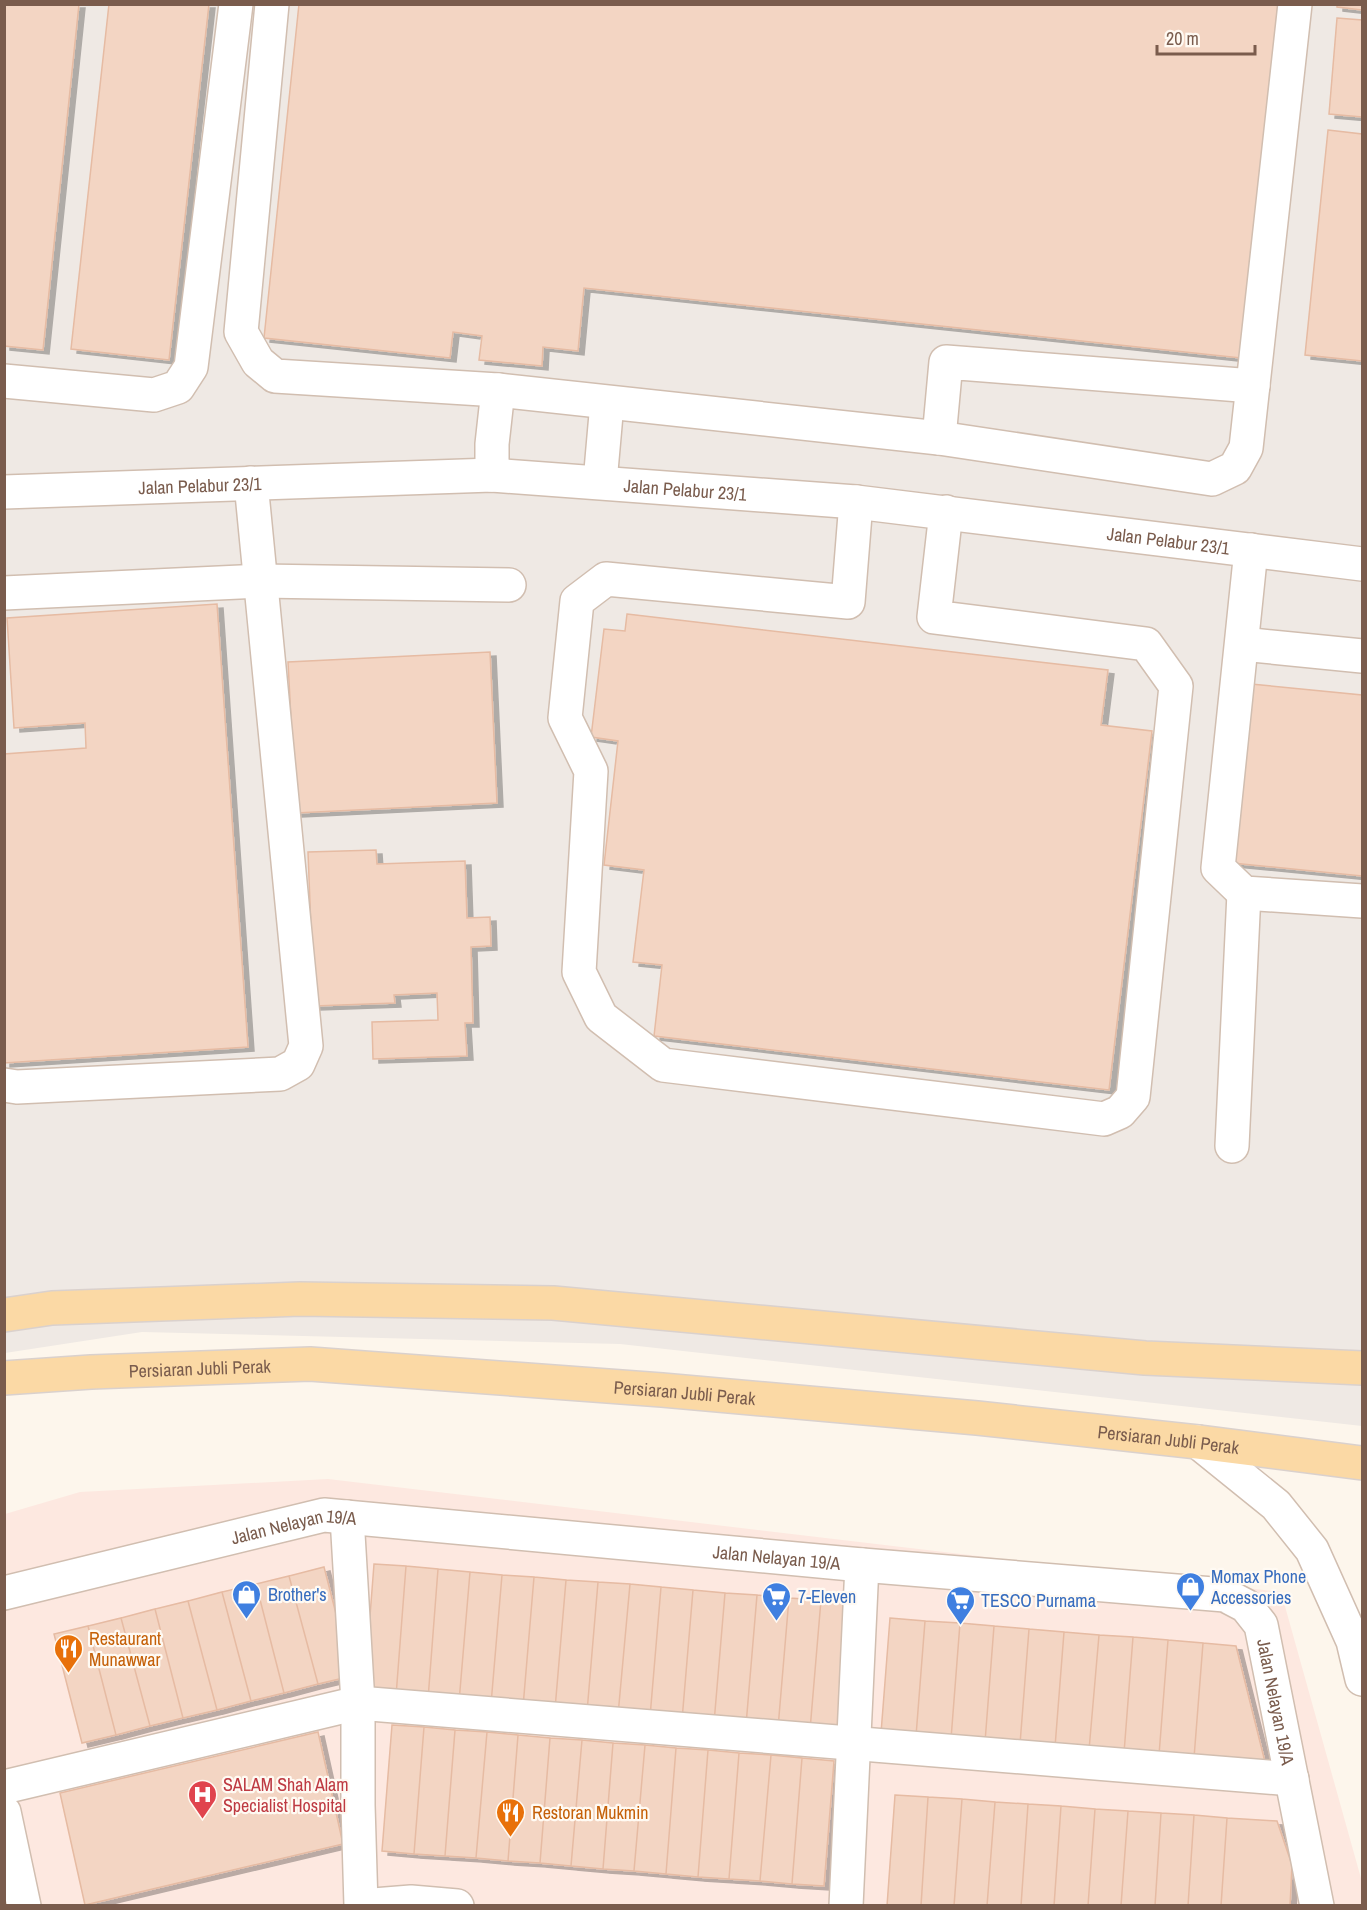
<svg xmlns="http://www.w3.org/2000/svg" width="1367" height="1910" viewBox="0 0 1367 1910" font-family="'Archivo Narrow',sans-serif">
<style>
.commercial{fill:#fde8e0}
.industrial{fill:#efe9e4}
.building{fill:#f3d5c3;stroke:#e6bba3;stroke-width:1.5;filter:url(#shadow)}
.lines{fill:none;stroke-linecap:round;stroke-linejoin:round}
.minor-casing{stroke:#d1beb0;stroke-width:36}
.major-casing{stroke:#dad1cd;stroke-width:36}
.minor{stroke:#fff;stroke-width:33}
.major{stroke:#fbd9a5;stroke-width:33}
.labels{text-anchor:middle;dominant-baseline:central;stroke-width:4.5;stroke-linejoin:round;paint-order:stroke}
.street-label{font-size:18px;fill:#7a5c4d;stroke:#fffaf3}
.shop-label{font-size:18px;fill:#366cbe;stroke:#fffaf3;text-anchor:start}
.food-label{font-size:18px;fill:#c56008;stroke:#fffaf3;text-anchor:start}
.health-label{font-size:18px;fill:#be3a42;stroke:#fffaf3;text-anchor:start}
</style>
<defs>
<filter id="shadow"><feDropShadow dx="6" dy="4" stdDeviation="0" flood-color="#0004"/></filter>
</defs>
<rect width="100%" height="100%" fill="#fdf6ec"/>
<path class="commercial" d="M 328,1479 L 1281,1592 L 1362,1882 L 1362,1906 L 5,1906 L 5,1514 L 80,1492 Z"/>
<path class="industrial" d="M 5,5 L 1362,5 L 1362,1426 L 620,1344 L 142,1332 L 5,1353 Z"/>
<path class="building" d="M 4,4 L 79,4 L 43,350 L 4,346 Z
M 109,4 L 209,4 L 169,360 L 71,349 Z
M 299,4 L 1278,4 L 1241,358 L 584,288 L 578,351 L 543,347 L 542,366 L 479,360 L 482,336 L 453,332 L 450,358 L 264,338 Z
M 1337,4 L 1362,4 L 1362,10 L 1337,7 Z
M 1337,18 L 1362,20 L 1362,117 L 1329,114 Z
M 1328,130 L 1362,134 L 1362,361 L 1305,355 Z
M 217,604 L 248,1047 L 4,1063 L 4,754 L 86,748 L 85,723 L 14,728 L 7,618 Z
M 627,614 L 1108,670 L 1101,725 L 1152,731 L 1109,1090 L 654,1036 L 662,965 L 633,962 L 644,870 L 604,865 L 618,741 L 591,737 L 604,629 L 625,631 Z
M 490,652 L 497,803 L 296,813 L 288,662 Z
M 1251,684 L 1362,695 L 1362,876 L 1232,863 Z
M 376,850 L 377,864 L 465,861 L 467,918 L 490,917 L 491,946 L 471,947 L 473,1023 L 465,1023 L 467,1056 L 373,1059 L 372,1022 L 438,1020 L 437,993 L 394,995 L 395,1003 L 314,1006 L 308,852 Z
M 374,1564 L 406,1566 L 396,1696 L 364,1694 Z
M 406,1566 L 438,1569 L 428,1699 L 396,1696 Z
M 324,1567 L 352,1676 L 318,1684 L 289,1576 Z
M 438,1569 L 470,1572 L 459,1702 L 428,1699 Z
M 470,1572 L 502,1575 L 491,1704 L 459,1702 Z
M 502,1575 L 534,1577 L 523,1707 L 491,1704 Z
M 289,1576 L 318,1684 L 284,1693 L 256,1584 Z
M 534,1577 L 566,1580 L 555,1709 L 523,1707 Z
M 566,1580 L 598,1582 L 587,1712 L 555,1709 Z
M 598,1582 L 630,1584 L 618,1715 L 587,1712 Z
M 256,1584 L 284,1693 L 251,1701 L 222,1592 Z
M 630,1584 L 661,1587 L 650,1717 L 618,1715 Z
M 661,1587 L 693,1590 L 682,1720 L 650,1717 Z
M 693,1590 L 725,1593 L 714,1723 L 682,1720 Z
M 222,1592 L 251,1701 L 217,1710 L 188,1601 Z
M 725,1593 L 757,1595 L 746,1725 L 714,1723 Z
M 757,1595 L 789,1598 L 778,1728 L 746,1725 Z
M 789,1598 L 821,1600 L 810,1730 L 778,1728 Z
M 821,1600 L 852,1603 L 842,1733 L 810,1730 Z
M 188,1601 L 217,1710 L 183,1718 L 155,1609 Z
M 155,1609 L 183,1718 L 150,1726 L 121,1618 Z
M 121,1618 L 150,1726 L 116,1735 L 88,1626 Z
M 890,1618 L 925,1621 L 916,1736 L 881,1733 Z
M 925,1621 L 960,1623 L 951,1739 L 916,1736 Z
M 960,1623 L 994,1626 L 985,1742 L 951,1739 Z
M 88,1626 L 116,1735 L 82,1743 L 54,1634 Z
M 994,1626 L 1029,1629 L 1020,1744 L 985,1742 Z
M 1029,1629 L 1064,1632 L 1055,1747 L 1020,1744 Z
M 1064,1632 L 1099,1635 L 1089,1750 L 1055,1747 Z
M 1099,1635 L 1133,1637 L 1124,1753 L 1089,1750 Z
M 1133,1637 L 1168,1640 L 1159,1755 L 1124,1753 Z
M 1168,1640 L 1203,1643 L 1194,1758 L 1159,1755 Z
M 1203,1643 L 1236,1646 L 1265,1762 L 1194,1758 Z
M 392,1725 L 424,1727 L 414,1854 L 382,1851 Z
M 424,1727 L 455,1730 L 445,1856 L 414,1854 Z
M 455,1730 L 487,1732 L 476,1858 L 445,1856 Z
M 318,1732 L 343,1844 L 85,1905 L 60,1793 Z
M 487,1732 L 518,1735 L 508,1861 L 476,1858 Z
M 518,1735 L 550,1738 L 540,1863 L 508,1861 Z
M 550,1738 L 582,1740 L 571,1866 L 540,1863 Z
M 582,1740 L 613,1743 L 603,1869 L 571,1866 Z
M 613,1743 L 645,1745 L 634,1871 L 603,1869 Z
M 645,1745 L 676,1748 L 666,1874 L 634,1871 Z
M 676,1748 L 708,1750 L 698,1877 L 666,1874 Z
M 708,1750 L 739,1753 L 729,1879 L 698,1877 Z
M 739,1753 L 771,1755 L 760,1881 L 729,1879 Z
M 771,1755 L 802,1758 L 792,1884 L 760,1881 Z
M 802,1758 L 834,1761 L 824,1886 L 792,1884 Z
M 895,1795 L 928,1797 L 921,1906 L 887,1906 Z
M 928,1797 L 962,1799 L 954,1906 L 921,1906 Z
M 962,1799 L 995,1802 L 987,1906 L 954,1906 Z
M 995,1802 L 1028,1804 L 1021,1906 L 987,1906 Z
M 1028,1804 L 1061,1806 L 1054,1906 L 1021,1906 Z
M 1061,1806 L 1095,1809 L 1088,1906 L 1054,1906 Z
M 1095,1809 L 1128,1811 L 1121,1906 L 1088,1906 Z
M 1128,1811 L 1161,1813 L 1155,1906 L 1121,1906 Z
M 1161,1813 L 1194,1815 L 1188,1906 L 1155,1906 Z
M 1194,1815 L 1227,1818 L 1221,1906 L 1188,1906 Z
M 1227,1818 L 1277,1821 L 1292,1865 L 1290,1906 L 1221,1906 Z"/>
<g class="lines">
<defs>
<g id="minor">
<path d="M 272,4 L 241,332 L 258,362 L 275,376 L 498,390"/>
<path d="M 4,381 L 154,395 L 178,387 L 191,367 L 236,4"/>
<path d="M 939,438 L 946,362 L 1253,386"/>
<path d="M 492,475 L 492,444 L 498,390 L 939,438 L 1212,479 L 1235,468 L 1246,448 L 1295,4"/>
<path d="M 600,482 L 607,403"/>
<path id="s1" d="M 4,492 L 492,475 L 856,502 L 1362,564"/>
<path d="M 856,502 L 848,602 L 606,579 L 577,601 L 565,718 L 591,771 L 579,972 L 601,1017 L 663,1065 L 1104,1119 L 1120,1112 L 1133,1097 L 1176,686 L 1146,644 L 934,617 L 946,512"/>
<path d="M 1251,550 L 1218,868 L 1244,893 L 1362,901"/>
<path d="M 4,593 L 261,581 L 509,585"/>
<path d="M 1242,644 L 1362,656"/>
<path d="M 4,1085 L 17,1087 L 280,1074 L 298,1064 L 306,1046 L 251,483"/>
<path d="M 1232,1146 L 1244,893"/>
<path d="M 1198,1442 L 1276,1505 L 1312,1550 L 1353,1641 L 1362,1679"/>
<path d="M 347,1517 L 358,1703 L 358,1805 L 361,1906 L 411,1902 L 457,1906"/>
<path id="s2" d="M 4,1593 L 324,1515 L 862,1565 L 1225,1595 L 1246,1606 L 1261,1625 L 1317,1906"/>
<path d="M 4,1787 L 358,1703 L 1292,1779"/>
<path d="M 4,1812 L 24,1906"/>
<path d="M 846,1906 L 862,1565"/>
</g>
<g id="major">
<path d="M 4,1315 L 52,1308 L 300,1299 L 553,1303 L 1145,1358 L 1362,1368"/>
<path id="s3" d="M 4,1378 L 91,1372 L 310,1364 L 662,1390 L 977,1418 L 1198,1442 L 1362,1463"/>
</g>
</defs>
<use href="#minor" class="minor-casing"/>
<use href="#major" class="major-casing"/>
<use href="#minor" class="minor"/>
<use href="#major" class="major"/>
</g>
<defs>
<symbol id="shop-pin" viewBox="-11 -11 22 30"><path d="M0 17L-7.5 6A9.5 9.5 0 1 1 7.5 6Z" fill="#3f7fe0" stroke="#fffaf3"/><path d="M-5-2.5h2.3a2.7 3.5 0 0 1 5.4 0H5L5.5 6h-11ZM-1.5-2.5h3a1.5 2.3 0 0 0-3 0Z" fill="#fff"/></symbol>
<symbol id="supermarket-pin" viewBox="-11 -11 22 30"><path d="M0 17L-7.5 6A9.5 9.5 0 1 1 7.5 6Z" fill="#3f7fe0" stroke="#fffaf3"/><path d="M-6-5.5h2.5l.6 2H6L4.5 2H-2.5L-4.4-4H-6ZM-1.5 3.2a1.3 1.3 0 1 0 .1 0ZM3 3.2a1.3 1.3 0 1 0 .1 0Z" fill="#fff"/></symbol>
<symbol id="restaurant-pin" viewBox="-11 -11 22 30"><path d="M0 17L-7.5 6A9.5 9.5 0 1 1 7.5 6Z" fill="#e8710a" stroke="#fffaf3"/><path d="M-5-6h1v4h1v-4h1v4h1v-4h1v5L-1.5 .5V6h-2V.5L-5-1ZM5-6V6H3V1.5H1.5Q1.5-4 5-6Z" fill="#fff"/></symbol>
<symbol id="hospital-pin" viewBox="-11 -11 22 30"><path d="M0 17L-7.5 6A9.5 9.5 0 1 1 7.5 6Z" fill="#e0444e" stroke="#fffaf3"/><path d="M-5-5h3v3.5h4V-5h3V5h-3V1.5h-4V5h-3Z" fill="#fff"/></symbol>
</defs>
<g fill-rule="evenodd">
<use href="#shop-pin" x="1174" y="1570" width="33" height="45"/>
<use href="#shop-pin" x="230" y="1578" width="33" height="45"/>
<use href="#supermarket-pin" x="760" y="1580" width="33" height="45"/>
<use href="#supermarket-pin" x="944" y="1584" width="33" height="45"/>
<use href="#restaurant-pin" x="52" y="1632" width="33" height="45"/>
<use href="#hospital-pin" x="186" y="1778" width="33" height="45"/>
<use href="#restaurant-pin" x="494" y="1796" width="33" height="45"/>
</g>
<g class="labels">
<g class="street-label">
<text stroke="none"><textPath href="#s1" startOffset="196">Jalan Pelabur 23/1</textPath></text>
<text stroke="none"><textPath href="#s1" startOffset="682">Jalan Pelabur 23/1</textPath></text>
<text stroke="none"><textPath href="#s1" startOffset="1168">Jalan Pelabur 23/1</textPath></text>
<text stroke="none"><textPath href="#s3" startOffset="196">Persiaran Jubli Perak</textPath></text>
<text stroke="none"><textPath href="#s3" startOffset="682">Persiaran Jubli Perak</textPath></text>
<text stroke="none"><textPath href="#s3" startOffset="1168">Persiaran Jubli Perak</textPath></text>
<text stroke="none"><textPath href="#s2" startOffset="298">Jalan Nelayan 19/A</textPath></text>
<text stroke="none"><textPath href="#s2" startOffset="784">Jalan Nelayan 19/A</textPath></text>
<text stroke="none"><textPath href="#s2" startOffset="1360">Jalan Nelayan 19/A</textPath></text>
</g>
<g class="shop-label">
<text x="1211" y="1576">Momax Phone<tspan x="1211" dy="21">Accessories</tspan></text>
<text x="268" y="1594">Brother's</text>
<text x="798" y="1596">7-Eleven</text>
<text x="981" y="1600">TESCO Purnama</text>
</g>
<g class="food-label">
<text x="89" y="1638">Restaurant<tspan x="89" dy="21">Munawwar</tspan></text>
<text x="532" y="1812">Restoran Mukmin</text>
</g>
<g class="health-label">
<text x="223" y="1784">SALAM Shah Alam<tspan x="223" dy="21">Specialist Hospital</tspan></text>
</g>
</g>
<rect width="1367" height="1910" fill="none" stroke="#7a5c4d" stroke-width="12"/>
<path d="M1157 45v9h98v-9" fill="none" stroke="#7a5c4d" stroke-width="3"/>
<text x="1166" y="45" font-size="18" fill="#7a5c4d" stroke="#fffaf3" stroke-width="4.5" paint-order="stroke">20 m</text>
</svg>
